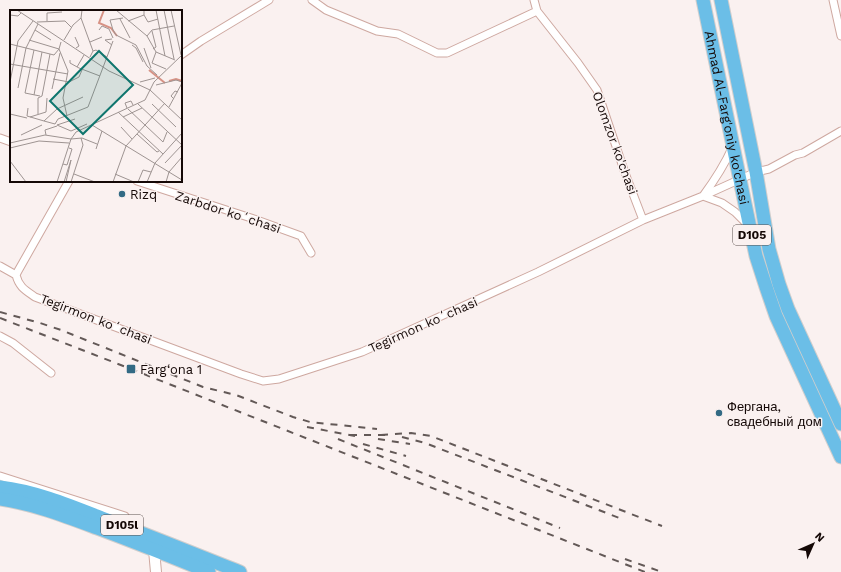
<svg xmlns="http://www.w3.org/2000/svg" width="841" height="572" viewBox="0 0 841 572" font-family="'Work Sans',sans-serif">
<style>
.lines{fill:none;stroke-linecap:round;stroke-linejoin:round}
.street-casing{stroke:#cea8a0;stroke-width:9}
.secondary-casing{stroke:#cea8a0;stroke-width:12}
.highway-casing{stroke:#d0cecd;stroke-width:15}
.street{stroke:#fff;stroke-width:7}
.secondary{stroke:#fff;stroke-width:10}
.highway{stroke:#6bbee7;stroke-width:13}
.rail{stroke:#635957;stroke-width:2;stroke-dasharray:7 7;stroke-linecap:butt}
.poi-dot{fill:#326a84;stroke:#faf1f0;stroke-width:1.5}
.labels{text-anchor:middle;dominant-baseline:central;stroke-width:3;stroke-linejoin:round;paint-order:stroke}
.shield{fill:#faf1f0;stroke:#594e4c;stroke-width:1}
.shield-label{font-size:12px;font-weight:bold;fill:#140806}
.street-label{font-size:13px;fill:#140806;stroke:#faf1f0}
.poi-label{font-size:13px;fill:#140806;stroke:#faf1f0;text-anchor:start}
.inset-river{fill:none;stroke:#d79285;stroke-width:2}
.inset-road{fill:none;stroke:#9e9492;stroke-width:1}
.view{fill:#0f766e;fill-opacity:0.15;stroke:#0f766e;stroke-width:2}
.inset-edge{fill:none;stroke:#140806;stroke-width:2}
</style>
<rect width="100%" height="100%" fill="#faf1f0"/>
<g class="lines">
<defs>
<path id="street" d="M 312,0 L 326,10 L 377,31 L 398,34 L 437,53 L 447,53 L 537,11
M 534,0 L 537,11 L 578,63 L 597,90 L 625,173 L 643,220
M 833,0 L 841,36
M 181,55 L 201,41 L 269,0
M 0,138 L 11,142
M 732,148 C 724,166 714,181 703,196 L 722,203 L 735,212 L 748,225
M 137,181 L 251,218 L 301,236 L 311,253
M 0,266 L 16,275 C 19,287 25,290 35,297 L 241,374 L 263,381 L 279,379 L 362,352 L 538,272 L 643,220 L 703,196 L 756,172 L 769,169 L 795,155 L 803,153 L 841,131
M 16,275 L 18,271 L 69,181
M 0,336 L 13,343 L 51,373
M 0,476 L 125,516"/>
<path id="secondary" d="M 156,572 L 154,550 L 156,544"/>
<g id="highway">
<path id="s1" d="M 703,0 L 740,180 L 756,256 L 766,287 L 776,316 L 841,457"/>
<path d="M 721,0 L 756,172 L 769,249 L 779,284 L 788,309 L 841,424"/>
<path d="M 0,487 C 35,491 69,505 102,518 C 148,535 194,554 240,572"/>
<path d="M 0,499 C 34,504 65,516 97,528 C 135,542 172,557 209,572"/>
</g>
</defs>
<use href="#street" class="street-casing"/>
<use href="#secondary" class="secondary-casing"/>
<use href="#highway" class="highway-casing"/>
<use href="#street" class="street"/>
<use href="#secondary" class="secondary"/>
<use href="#highway" class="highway"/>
<path class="rail" d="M 0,312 L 40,323 L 61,330 L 203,387 L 236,395 L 293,417 L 310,422 L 377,429
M 0,318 L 131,369 L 645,572
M 307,427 L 355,436
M 350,435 L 386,435
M 381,435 L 411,433 L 431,436 L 662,526
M 402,437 L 425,443 L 622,519
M 338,439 L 560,528
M 378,439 L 410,444
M 363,444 L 406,456
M 625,559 L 662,572"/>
</g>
<g class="poi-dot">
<circle cx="122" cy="194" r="4"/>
<rect x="126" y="364" width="10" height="10" rx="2"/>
<circle cx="719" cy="413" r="4"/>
</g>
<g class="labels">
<g class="shield">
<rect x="733" y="225" width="38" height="20" rx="3"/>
<rect x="101" y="515" width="42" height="20" rx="3"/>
</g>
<g class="shield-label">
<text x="752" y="235">D105</text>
<text x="122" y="525">D105l</text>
</g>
<g class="street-label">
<text stroke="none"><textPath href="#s1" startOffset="120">Ahmad Al-Farg'oniy ko'chasi</textPath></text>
<text transform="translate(615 143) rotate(70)">Olomzor ko'chasi</text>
<text transform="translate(228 212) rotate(18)">Zarbdor koʻchasi</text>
<text transform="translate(96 319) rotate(21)">Tegirmon koʻchasi</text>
<text transform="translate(423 325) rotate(-24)">Tegirmon koʻchasi</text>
</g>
<g class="poi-label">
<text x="130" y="194">Rizq</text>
<text x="140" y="369">Farg‘ona 1</text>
<text x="727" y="406">Фергана,<tspan x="727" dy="15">свадебный дом</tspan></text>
</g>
</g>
<g transform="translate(10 10)">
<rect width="172" height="172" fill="#faf1f0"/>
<path class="inset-river" d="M 94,0 L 89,13 L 101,18 L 107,26M 139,60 L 155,73M 159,71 L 166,69 L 172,71"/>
<path class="inset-road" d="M 7,0 L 99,61 L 140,80M 106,0 L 137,26 L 146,42 L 165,50M 146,0 L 155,46M 154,0 L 164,49M 161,0 L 171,45M 0,5 L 8,6 L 11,3M 134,5 L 138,12 L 148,9M 71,8 L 83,41 L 80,47M 113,8 L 100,10 L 103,20 L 106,25 L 126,35 L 137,56 L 147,65M 110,9 L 120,28M 37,11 L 37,3 L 52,2M 118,11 L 134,5 L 134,0M 27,12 L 55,11 L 61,17M 25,20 L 41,30M 89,20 L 92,16 L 99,19 L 103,28M 142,21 L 146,37 L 143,39M 137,26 L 142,20 L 164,16M 65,27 L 69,36 L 66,38M 54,30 L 63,15 L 71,8 L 72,0M 51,32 L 49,39 L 58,61 L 53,88 L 57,106M 80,32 L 92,27M 0,34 L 44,45 L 49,39 L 19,30M 102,35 L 95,30 L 102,29M 122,35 L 126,38 L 133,52M 134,38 L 141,58M 24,40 L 15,83 L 30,86M 83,41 L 86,40 L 97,47M 146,42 L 142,53 L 156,59M 60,50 L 60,53 L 69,58 L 90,66M 0,54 L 58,64M 67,57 L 74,45M 43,69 L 59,72 L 69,67 L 72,60M 0,72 L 8,31 L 23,11M 130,72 L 145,68M 146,75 L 166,70 L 172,72M 8,78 L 16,38 L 28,14M 42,79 L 50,43M 140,80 L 172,110M 24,85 L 32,42M 164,89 L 161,86 L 165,81 L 168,82M 128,94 L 172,135 L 155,153M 142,94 L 166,117M 159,97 L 172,73M 18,98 L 17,106 L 34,111 L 47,99 L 73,87M 117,98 L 115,93 L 121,91 L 123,95M 118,99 L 153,132 L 157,122M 108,102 L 153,144M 0,104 L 17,108M 28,104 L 28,88 L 32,86 L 40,44M 20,107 L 36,102 L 37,88M 113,107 L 132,98M 65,109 L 47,115 L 61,121 L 77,114M 34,111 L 45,114 L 48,109 L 78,97 L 103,31M 82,115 L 172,170M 111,117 L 122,129M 127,124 L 147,142 L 149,141M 11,125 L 32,115M 36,125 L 35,120 L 47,116M 0,133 L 35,125 L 61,129 L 72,128 L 87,134M 0,138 L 29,131 L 59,133M 86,139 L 92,121M 0,151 L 16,172M 53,154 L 57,155 L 62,139 L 59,138M 64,164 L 85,172M 105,164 L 124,172M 47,172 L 61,129 L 66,122 L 135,90 L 144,72 L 172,45M 54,172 L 61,150 L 56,172M 61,172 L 73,135 L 71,128M 103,172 L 116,136 L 155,93M 128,172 L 133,160 L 141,162M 137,172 L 145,153 L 172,123M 156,172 L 159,162 L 172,147"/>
<path class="view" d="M 89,41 L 123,75 L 73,124 L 40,91 Z"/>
<rect width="172" height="172" class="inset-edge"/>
</g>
<g transform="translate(813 544) rotate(45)" stroke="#faf1f0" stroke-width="3" paint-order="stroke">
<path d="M0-3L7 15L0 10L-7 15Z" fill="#140806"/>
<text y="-6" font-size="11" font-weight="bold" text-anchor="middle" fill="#140806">N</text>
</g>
</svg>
